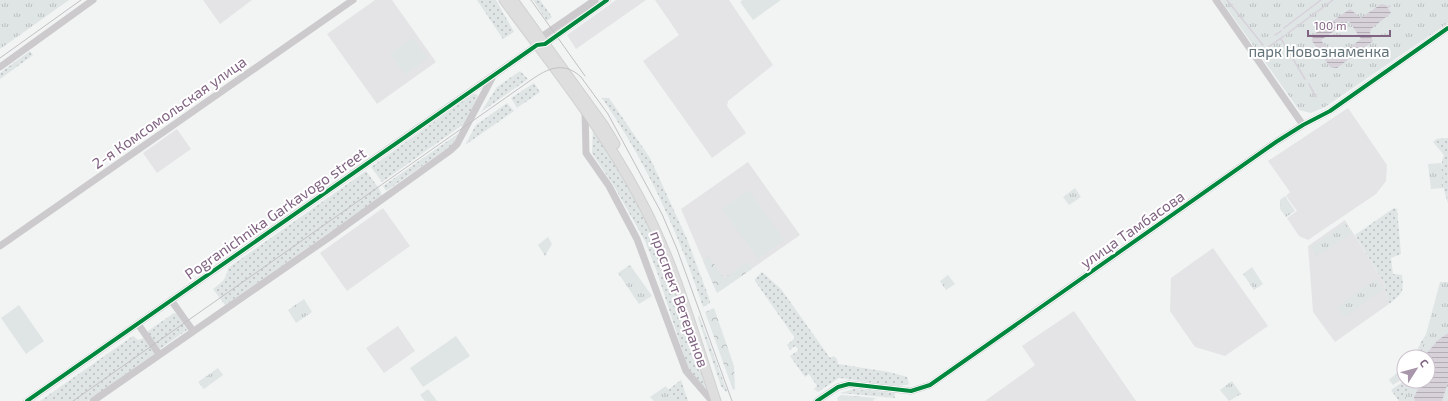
<svg xmlns="http://www.w3.org/2000/svg" width="1448" height="401" viewBox="0 0 1448 401" font-family="'Exo 2',sans-serif">
<style>
.built{fill:#e4e4e6}
.grass{fill:url(#grass-dots)}
.forest{fill:url(#forest-crowns)}
.park{fill:url(#park-tufts)}
.pitch{fill:#dfe5e5}
.water{fill:url(#water-rules);fill-rule:evenodd}
.lines{fill:none;stroke-linecap:round;stroke-linejoin:round}
.stream{stroke:#d7d1da;stroke-width:1.5}
.major-casing{stroke:#d0d0d1;stroke-width:11}
.minor{stroke:#cccacc;stroke-width:7}
.major{stroke:#dfdedf;stroke-width:9}
.tram{stroke:#c2c0c3;stroke-width:1}
.cycleway-casing{stroke:#fff;stroke-width:6}
.cycleway{stroke:#00873e;stroke-width:4}
.labels{text-anchor:middle;dominant-baseline:central;stroke-width:4;stroke-linejoin:round;paint-order:stroke}
.park-label{font-size:15px;fill:#627279;stroke:#fff}
.street-label{font-size:15px;fill:#806382;stroke:#fff}
</style>
<defs>
<pattern id="grass-dots" width="8" height="8" patternUnits="userSpaceOnUse"><rect width="8" height="8" fill="#dfe5e5"/><path d="M2 2h.1M6 6h.1" fill="none" stroke="#babdbf" stroke-width="1.8" stroke-linecap="round"/></pattern>
<pattern id="forest-crowns" width="20" height="18" patternUnits="userSpaceOnUse"><rect width="20" height="18" fill="#dfe5e5"/><path d="M2 6a3 3 0 1 1 6 0M12 15a3 3 0 1 1 6 0" fill="none" stroke="#babdbf"/></pattern>
<pattern id="park-tufts" width="24" height="20" patternUnits="userSpaceOnUse"><rect width="24" height="20" fill="#dfe5e5"/><path d="M3 7l-1-3M5 7V3M7 7l1-3M15 17l-1-3M17 17v-4M19 17l1-3" fill="none" stroke="#babdbf"/></pattern>
<pattern id="water-rules" width="6" height="5" patternUnits="userSpaceOnUse"><rect width="6" height="5" fill="#d7d1da"/><path d="M0 2.5h6" fill="none" stroke="#b4adb6"/></pattern>
</defs>
<rect width="100%" height="100%" fill="#f1f4f3"/>
<path class="built" d="M 203,0 L 252,0 L 220,24 Z
M 375,0 L 392,0 L 436,62 L 377,104 L 327,34 Z
M 616,0 L 646,0 L 576,49 L 567,35 Z
M 655,0 L 729,0 L 773,65 L 728,101 L 727,106 L 746,133 L 712,158 L 643,61 L 679,35 Z
M 1348,108 L 1387,165 L 1386,181 L 1376,194 L 1308,240 L 1299,236 L 1287,218 L 1297,211 L 1286,196 L 1290,192 L 1268,161 Z
M 177,129 L 191,149 L 157,173 L 143,153 Z
M 748,162 L 800,235 L 717,293 L 681,209 Z
M 383,208 L 410,246 L 347,291 L 320,253 Z
M 1345,220 L 1383,281 L 1389,304 L 1335,342 L 1313,312 L 1308,246 Z
M 1213,248 L 1268,326 L 1225,356 L 1195,347 L 1170,311 L 1171,278 Z
M 1074,311 L 1136,401 L 985,401 L 1035,365 L 1022,346 Z
M 398,326 L 415,351 L 384,373 L 366,348 Z"/>
<path class="grass" d="M 477,0 L 496,0 L 514,32 L 503,39 Z
M 533,0 L 540,0 L 552,17 L 547,21 Z
M 30,51 L 33,55 L 0,79 L 0,73 Z
M 520,71 L 528,79 L 481,112 L 497,87 Z
M 534,83 L 540,92 L 517,108 L 511,98 Z
M 473,94 L 477,94 L 478,97 L 464,124 L 382,182 L 371,167 Z
M 602,98 L 609,98 L 650,158 L 687,239 L 709,298 L 710,303 L 703,307 C 679,234 646,161 602,98 Z
M 507,103 L 514,111 L 465,145 L 476,125 Z
M 593,127 L 638,201 L 664,258 L 707,386 L 702,387 L 688,368 L 657,272 L 645,241 L 614,186 L 592,153 Z
M 459,133 L 451,146 L 386,191 L 383,186 Z
M 1448,138 L 1448,203 C 1443,188 1438,170 1444,155 L 1433,142 L 1436,139 Z
M 366,171 L 380,190 L 382,196 L 225,305 L 213,289 C 221,283 227,279 228,268 Z
M 1394,208 L 1397,209 L 1401,254 L 1391,258 L 1393,274 L 1402,275 C 1404,292 1403,293 1389,304 L 1383,281 L 1355,235 Z
M 762,272 L 781,289 L 830,358 L 834,356 L 837,359 L 838,364 L 889,372 L 907,377 L 909,384 C 901,389 852,379 839,378 L 818,392 L 814,389 L 817,386 L 809,374 L 805,377 L 790,356 L 799,350 L 795,346 L 790,350 L 787,345 L 795,338 L 755,281 L 755,279 Z
M 174,313 L 177,314 L 187,330 L 160,349 L 148,334 L 148,331 Z
M 699,315 L 727,391 L 726,392 L 721,386 L 698,318 Z
M 1431,327 L 1426,357 L 1414,357 L 1421,342 Z
M 133,336 L 138,340 L 144,338 L 154,352 L 153,355 L 87,401 L 40,401 Z
M 681,380 L 688,401 L 676,401 L 668,390 Z
M 1404,381 L 1422,381 L 1415,401 L 1399,401 L 1391,390 Z
M 854,389 L 895,393 L 895,398 L 840,393 Z"/>
<path class="forest" d="M 709,257 L 724,278 L 747,262 L 752,269 L 717,293 L 703,261 Z
M 714,308 L 734,366 L 735,389 L 733,390 L 705,312 Z"/>
<path class="park" d="M 0,0 L 69,0 L 0,49 Z
M 1221,0 L 1448,0 L 1448,23 L 1325,107 L 1311,113 L 1299,110 Z
M 1441,163 L 1443,188 L 1431,189 L 1428,164 Z
M 1075,188 L 1081,197 L 1069,205 L 1063,197 Z
M 1285,196 L 1295,211 L 1286,217 L 1280,209 L 1280,200 Z
M 1345,223 L 1352,233 L 1317,256 L 1311,247 Z
M 548,237 L 552,244 L 545,256 L 538,245 Z
M 630,265 L 652,296 L 639,304 L 618,273 Z
M 1252,267 L 1263,284 L 1254,290 L 1243,274 Z
M 948,275 L 955,284 L 946,290 L 940,281 Z
M 1376,279 L 1384,289 L 1345,317 L 1337,307 Z
M 1440,282 L 1448,282 L 1448,401 L 1406,401 L 1406,392 L 1411,381 L 1428,381 L 1428,357 L 1420,357 Z
M 304,299 L 312,312 L 296,323 L 288,310 Z
M 218,368 L 223,375 L 204,389 L 198,382 Z
M 1232,381 L 1241,394 L 1229,401 L 1220,390 Z
M 666,386 L 676,401 L 654,401 L 650,397 Z
M 841,395 L 877,398 L 874,399 L 873,401 L 838,401 L 837,398 Z"/>
<path class="pitch" d="M 743,0 L 781,0 L 753,20 L 740,2 Z
M 413,38 L 428,58 L 405,75 L 390,54 Z
M 749,190 L 784,240 L 758,259 L 722,209 Z
M 19,305 L 44,341 L 26,354 L 1,318 Z
M 456,336 L 470,356 L 423,387 L 410,368 Z
M 1401,369 L 1404,369 L 1404,378 L 1393,385 L 1389,380 Z
M 428,389 L 437,401 L 425,401 L 420,395 Z"/>
<path class="water" d="M 1381,4 L 1386,5 L 1391,13 L 1371,29 L 1370,33 L 1373,41 L 1337,68 L 1330,67 L 1312,41 L 1313,35 L 1350,9 L 1361,18 ZM 1349,21 L 1361,39 L 1334,59 L 1321,40 Z
M 1448,333 L 1448,382 L 1442,401 L 1415,401 L 1414,397 L 1422,381 L 1428,381 L 1427,353 L 1438,340 Z"/>
<g class="lines">
<path class="stream" d="M 1227,0 L 1263,45
M 1388,7 L 1390,6
M 1284,28 L 1321,0
M 1288,33 L 1333,0
M 1275,35 L 1281,31
M 1281,39 L 1305,79
M 1267,48 L 1284,36
M 1309,84 L 1316,97"/>
<defs>
<path id="major" d="M 504,0 C 551,64 602,127 639,197 C 674,261 693,332 716,401
M 513,0 L 604,126 L 615,144"/>
</defs>
<use href="#major" class="major-casing"/>
<path class="minor" d="M 1216,0 L 1303,125
M 539,41 L 540,38 L 595,0
M 0,67 L 93,0
M 585,111 L 586,153 L 609,186 L 637,239 L 686,371 L 712,401
M 0,246 L 353,0
M 171,300 L 193,331
M 138,324 L 159,354
M 27,401 L 537,45 L 545,44 L 607,0
M 93,401 L 331,236 L 451,150 L 457,144 L 492,78
M 817,401 L 838,387 L 849,384 L 911,391 L 930,385 L 1276,142 L 1303,125 L 1330,111 L 1448,28"/>
<use href="#major" class="major"/>
<path class="tram" d="M 531,0 L 585,76
M 0,58 L 81,0
M 73,401 L 531,80 C 548,68 564,61 581,77 L 608,114 L 662,214 L 677,249 L 732,401"/>
<defs>
<path id="cycleway" d="M 27,401 L 537,45 L 545,44 L 607,0
M 817,401 L 838,387 L 849,384 L 911,391 L 930,385 L 1276,142 L 1303,125 L 1330,111 L 1448,28"/>
</defs>
<use href="#cycleway" class="cycleway-casing"/>
<use href="#cycleway" class="cycleway"/>
</g>
<g class="labels">
<g class="park-label">
<text x="1319" y="51">парк Новознаменка</text>
</g>
<g class="street-label">
<text transform="translate(169 112) rotate(-35)">2-я Комсомольская улица</text>
<text transform="translate(275 213) rotate(-35)">Pogranichnika Garkavogo street</text>
<text transform="translate(1132 229) rotate(-35)">улица Тамбасова</text>
<text transform="translate(680 299) rotate(70)">проспект Ветеранов</text>
</g>
</g>
<g transform="translate(1416 369) rotate(54)"><circle r="19" fill="#ffffff" stroke="#ccc1cd"/>
<path d="M0-3L7 15L0 10L-7 15Z" fill="#a896aa"/>
<text y="-6" font-size="11" font-weight="bold" text-anchor="middle" fill="#806382">С</text>
</g>
<path d="M1308 30v6h82v-6" fill="none" stroke="#806382" stroke-width="2"/>
<text x="1314" y="30" font-size="12" fill="#806382" stroke="#ffffff" stroke-width="3" paint-order="stroke">100 m</text>
</svg>
